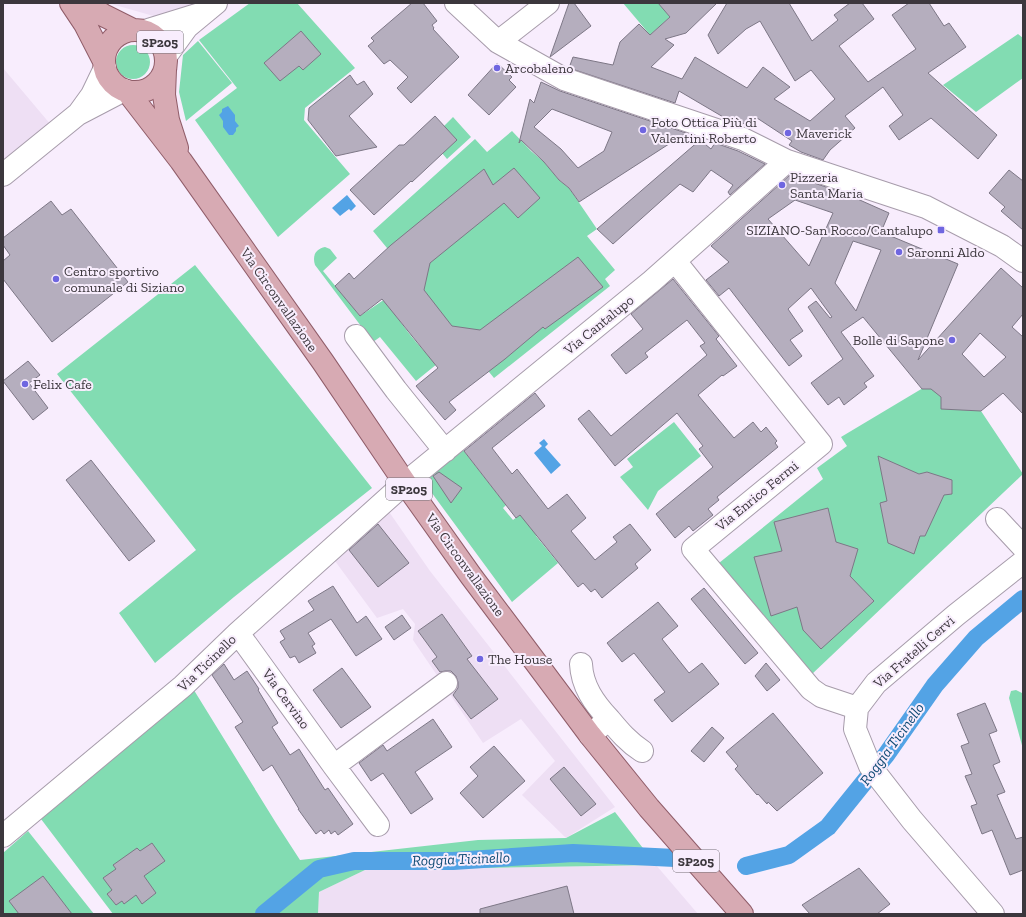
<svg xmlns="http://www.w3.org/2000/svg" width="1026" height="917" viewBox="0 0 1026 917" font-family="'Zilla Slab',serif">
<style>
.built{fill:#eedff4}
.green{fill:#82dcb2}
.water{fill:#53a3e5}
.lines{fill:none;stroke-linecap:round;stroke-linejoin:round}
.canal{stroke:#53a3e5;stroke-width:18}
.building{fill:#b5aebe;stroke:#7d7786;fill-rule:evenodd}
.minor-casing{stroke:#a79cab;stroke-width:24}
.major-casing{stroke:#905d69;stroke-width:24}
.minor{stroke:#fff;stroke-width:22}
.major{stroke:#d7aab3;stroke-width:22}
.poi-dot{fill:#6f66e0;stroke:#f8edfd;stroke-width:1.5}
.labels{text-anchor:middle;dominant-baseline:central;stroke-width:4;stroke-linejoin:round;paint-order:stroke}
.shield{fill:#f8edfd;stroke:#746e77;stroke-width:1}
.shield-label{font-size:13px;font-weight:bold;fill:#3c373d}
.poi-label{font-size:14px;fill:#3c373d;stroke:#f8edfd;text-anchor:start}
.street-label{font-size:14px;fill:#3c373d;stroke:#f8edfd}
.water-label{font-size:15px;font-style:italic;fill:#0e4a75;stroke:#f8edfd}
</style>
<rect width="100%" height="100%" fill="#f8edfd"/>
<path class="built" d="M 108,3 L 194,3 L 188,7 L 157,17 Z
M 3,68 L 62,138 L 3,188 Z
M 385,506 L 430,571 L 615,807 L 566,838 L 522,795 L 555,761 L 521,719 L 483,743 L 413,640 L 415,624 L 403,609 L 377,618 L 335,561 L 336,550 Z
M 656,865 L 698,914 L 318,914 L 319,892 L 365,870 Z"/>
<path class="green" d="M 250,3 L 297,3 L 355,68 L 305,108 L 304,120 L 350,174 L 278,237 L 195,120 L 237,88 L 199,40 Z
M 623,3 L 659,3 L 670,17 L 650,35 Z
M 1018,34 L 1023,38 L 1023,78 L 976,112 L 943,85 Z
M 198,41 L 232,83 L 186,121 L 179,92 L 183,55 Z
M116 62a17 17 0 1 1 34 0a17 17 0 1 1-34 0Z
M 453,117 L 471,137 L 447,159 L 442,153 L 444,126 Z
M 512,131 L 531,151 L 544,162 L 559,180 L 569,188 L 597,229 L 587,236 L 615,270 L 605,279 L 610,286 L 494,378 L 373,231 L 475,139 L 487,152 Z
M 325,247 L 330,249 L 337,258 L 323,271 L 360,316 L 385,299 C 400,323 417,345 437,364 L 416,381 L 380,337 L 373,342 L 315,265 C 312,255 316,249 325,247 Z
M 195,265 L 372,488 L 234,597 L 155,663 L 119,613 L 196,550 L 57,374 Z
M 923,388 L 969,393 L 1023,474 L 811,675 L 719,563 L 823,479 L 817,468 L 847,446 L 841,437 Z
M 674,422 L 701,456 L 658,491 L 648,510 L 620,477 L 633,467 L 627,459 Z
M 460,446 L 506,505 L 503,508 L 513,520 L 530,507 L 536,536 L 558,563 L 512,602 L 426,485 C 428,468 448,456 460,446 Z
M 192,687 L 276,823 L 300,860 L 478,840 L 566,838 L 615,812 L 656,865 L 365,870 L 319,892 L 318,914 L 113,914 L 41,819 Z
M 1016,690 L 1022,693 L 1023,695 L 1023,749 L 1009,698 L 1011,691 Z
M 28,831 L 94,914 L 3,914 L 3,853 Z"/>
<path class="water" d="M 228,106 L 235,115 L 235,121 L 239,126 L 236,128 L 236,131 L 233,135 L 229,135 L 223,127 L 223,121 L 219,115 L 222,112 L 222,109 Z
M 347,195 L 356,206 L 351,211 L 349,209 L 340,216 L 332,208 Z
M 544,439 L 548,444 L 545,447 L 561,465 L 551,474 L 534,453 L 542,446 L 539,443 Z"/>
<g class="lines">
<path class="canal" d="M 746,866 L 789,855 L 828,827 L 886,755 L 935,685 L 976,638 L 1023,599
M 264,914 L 319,869 L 354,861 L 453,861 L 573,853 L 675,858"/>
</g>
<path class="building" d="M 412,3 L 423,3 L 437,21 L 432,25 L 434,28 L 433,29 L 459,57 L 411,103 L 397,88 L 408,77 L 390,60 L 384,64 L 368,46 L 374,41 L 371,38 Z
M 569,3 L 574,3 L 591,26 L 550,57 Z
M 658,3 L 717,3 L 686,33 L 665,39 L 674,45 L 651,67 L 682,79 L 695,57 L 747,88 L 763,67 L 790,87 L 774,99 L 810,121 L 835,99 L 811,70 L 795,81 L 760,21 L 746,29 L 718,54 L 708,35 L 727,3 L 789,3 L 812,41 L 838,20 L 834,15 L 850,3 L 862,3 L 874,19 L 839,46 L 868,82 L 916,49 L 892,15 L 909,3 L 929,3 L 944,26 L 949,23 L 966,47 L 928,73 L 997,135 L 978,159 L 931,118 L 899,140 L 889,126 L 903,115 L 883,87 L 845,116 L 855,128 L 830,150 L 823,160 L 801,152 L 789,145 L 792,141 L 757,118 L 740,125 L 730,121 L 679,91 L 675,103 L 569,68 L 573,57 L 613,65 L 620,42 L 639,24 L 650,35 L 670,17 Z
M 301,31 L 321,54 L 303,70 L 299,66 L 280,81 L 264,63 Z
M 497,63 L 512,77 L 509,80 L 516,87 L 489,115 L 468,95 Z
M 350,75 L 357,85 L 364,81 L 373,94 L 349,116 L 377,147 L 336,156 L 308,120 L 309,108 Z
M 541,82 L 560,91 L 686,133 L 579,202 L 569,188 L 559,180 L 544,162 L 521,140 L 519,143 L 530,99 L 534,103 ZM 552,109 L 612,132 L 604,151 L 578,168 L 561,149 L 534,127 Z
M 435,116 L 457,140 L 412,182 L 411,181 L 374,215 L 350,190 L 399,145 L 404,145 Z
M 700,140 L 711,149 L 715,143 L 738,151 L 765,164 L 730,195 L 728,192 L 733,185 L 711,170 L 693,192 L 680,184 L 613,244 L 597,229 Z
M 514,168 L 540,198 L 518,218 L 504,203 L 430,263 L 424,290 L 452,326 L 480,330 L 578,257 L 603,287 L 545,329 L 543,327 L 505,359 L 449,402 L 456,410 L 445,420 L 416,386 L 438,368 L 382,299 L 360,316 L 335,286 L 349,273 L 354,279 L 391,245 L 484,169 L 493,185 Z
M 1009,170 L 1023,181 L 1023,230 L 1001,211 L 1005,207 L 989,193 Z
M 790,175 L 844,193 L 889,213 L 881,232 L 958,264 L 918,360 L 1001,268 L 1023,288 L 1023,314 L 1012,327 L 1023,337 L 1023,414 L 1003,393 L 981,411 L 941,409 L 941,397 L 931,389 L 922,389 L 863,317 L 841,332 L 874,376 L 864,383 L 867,387 L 844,405 L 839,397 L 828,405 L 811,383 L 843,359 L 808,307 L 816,301 L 830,318 L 832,317 L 811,288 L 788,309 L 803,331 L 790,340 L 802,356 L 789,366 L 729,288 L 719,296 L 706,280 L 729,262 L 711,246 ZM 795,200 L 833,213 L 809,266 L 768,219 ZM 853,241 L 881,250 L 856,311 L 835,283 ZM 980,333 L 1006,357 L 984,377 L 962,354 Z
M 51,201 L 62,215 L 71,209 L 128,282 L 52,342 L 3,279 L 3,261 L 10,255 L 3,245 L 3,238 Z
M 673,279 L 719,336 L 716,339 L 737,366 L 723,376 L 722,375 L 698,395 L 734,438 L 753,422 L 761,432 L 766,427 L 777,441 L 775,443 L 778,447 L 717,497 L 719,500 L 708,509 L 713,515 L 693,531 L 689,526 L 675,538 L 656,514 L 713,467 L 699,449 L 703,446 L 677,413 L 615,466 L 578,419 L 589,410 L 611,436 L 707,355 L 700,346 L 705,343 L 687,320 L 645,353 L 648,357 L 626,374 L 611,355 L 643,329 L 631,314 Z
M 28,361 L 40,375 L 29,383 L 48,408 L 33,420 L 3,381 Z
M 535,393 L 545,406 L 492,448 L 512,474 L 517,469 L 548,509 L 567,494 L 586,518 L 571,531 L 595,560 L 617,542 L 613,537 L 630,524 L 651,550 L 635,564 L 638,568 L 602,598 L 595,589 L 591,592 L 583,583 L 578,587 L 520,515 L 516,518 L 464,451 Z
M 878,456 L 919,474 L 927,472 L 952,480 L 952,494 L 944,495 L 925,536 L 920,536 L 914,554 L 888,543 L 880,503 L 887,501 Z
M 91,460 L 155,541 L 129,561 L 66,480 Z
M 439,472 L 462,488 L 451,503 L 433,476 Z
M 828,508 L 836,542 L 858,549 L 850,576 L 874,601 L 821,649 L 803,630 L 797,607 L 771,616 L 754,557 L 782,551 L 774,522 Z
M 378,524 L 409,563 L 378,587 L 349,550 Z
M 333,586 L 357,623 L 366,616 L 382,639 L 356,656 L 331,619 L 308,633 L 315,644 L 312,646 L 316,653 L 299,663 L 295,656 L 290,658 L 280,642 L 285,639 L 280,631 L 314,610 L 308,601 Z
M 704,588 L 758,653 L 745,664 L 691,599 Z
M 658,602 L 678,626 L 662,639 L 689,673 L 702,663 L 719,684 L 672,722 L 654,700 L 665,692 L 634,653 L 622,662 L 607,643 Z
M 442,614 L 472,656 L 467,659 L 498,699 L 471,719 L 453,695 L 458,688 L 458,682 L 456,676 L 451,671 L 445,671 L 440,672 L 432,661 L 437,657 L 418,631 Z
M 402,615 L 411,628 L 394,640 L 385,627 Z
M 766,663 L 780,680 L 767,691 L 755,676 Z
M 224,664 L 234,680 L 247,671 L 259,689 L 258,690 L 278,723 L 272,727 L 290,755 L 299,749 L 325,790 L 328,788 L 353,824 L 338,835 L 335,831 L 331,834 L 329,830 L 324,834 L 321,830 L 316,834 L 298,809 L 299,809 L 272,765 L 263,771 L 235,727 L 243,722 L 212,675 Z
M 342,668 L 371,707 L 341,728 L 313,690 Z
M 985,703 L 997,731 L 989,734 L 1000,762 L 993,765 L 1005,792 L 997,795 L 1016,839 L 1023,837 L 1023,870 L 1010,875 L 992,830 L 982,834 L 971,806 L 977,804 L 965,776 L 972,774 L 961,746 L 969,743 L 957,714 Z
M 773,713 L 823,773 L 777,811 L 768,802 L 767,804 L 758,794 L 757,795 L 735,769 L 738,766 L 726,752 Z
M 433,719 L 452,747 L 415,772 L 433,799 L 411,814 L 383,773 L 371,781 L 359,763 L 383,745 L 387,751 Z
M 712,727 L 724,738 L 704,762 L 691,751 Z
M 494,746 L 525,781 L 483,818 L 460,793 L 478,776 L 470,767 Z
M 564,767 L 596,804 L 581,816 L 550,779 Z
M 152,843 L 165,861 L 144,876 L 156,893 L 142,904 L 136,895 L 124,904 L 122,901 L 116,905 L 107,894 L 112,890 L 103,878 L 116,869 L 113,865 L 137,848 L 140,851 Z
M 859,868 L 890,904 L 877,914 L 810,914 L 802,905 Z
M 43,876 L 72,914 L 19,914 L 9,901 Z
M 567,886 L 574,914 L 480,914 L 480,909 Z"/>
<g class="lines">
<defs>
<path id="minor" d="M 456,3 L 498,42 L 564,79 L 743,139 L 787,161 L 926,207 L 1002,246 L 1023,261
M 145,31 L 200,14
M 498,42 L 548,3
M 166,56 L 187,27 L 216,3
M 79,113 L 92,95 L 105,68
M 3,175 L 78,114 L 124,90
M 675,261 L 821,444 L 693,549 L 811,689 L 821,696 L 857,708
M 356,336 L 396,390 L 445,451
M 997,519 L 1023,547
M 238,633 L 334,766 L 378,825
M 581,664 C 582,686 594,703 609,719
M 590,735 L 609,719 C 619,731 628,742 642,751
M 334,766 L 446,683
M 3,836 L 183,686 L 238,633 L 405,483 L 652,281 L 787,161
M 993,914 L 912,820 L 870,766 L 855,729 L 857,708 L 876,683 L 956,615 L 1023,562"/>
<path id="major" d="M 71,3 L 85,24 L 104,61
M 84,3 L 103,15 L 133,30
M104 61a31 31 0 1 1 62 0a31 31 0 1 1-62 0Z
M 165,70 L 164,95 L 168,120 L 177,148
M 127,91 L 181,161 L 323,362 L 405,483 L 471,576 L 534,660 L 590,735 L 649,808 L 742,914"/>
</defs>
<use href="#minor" class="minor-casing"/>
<use href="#major" class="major-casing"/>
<use href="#minor" class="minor"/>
<use href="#major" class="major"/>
</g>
<g class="poi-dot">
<circle cx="497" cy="68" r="4"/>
<circle cx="643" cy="130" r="4"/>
<circle cx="788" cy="133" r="4"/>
<circle cx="782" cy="185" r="4"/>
<rect x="937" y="226" width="8" height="8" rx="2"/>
<circle cx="899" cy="252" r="4"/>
<circle cx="56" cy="279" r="4"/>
<circle cx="952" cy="340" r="4"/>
<circle cx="25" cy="384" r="4"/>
<circle cx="480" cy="659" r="4"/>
</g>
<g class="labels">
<g class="shield">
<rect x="137" y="31" width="46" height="22" rx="3"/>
<rect x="386" y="478" width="46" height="22" rx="3"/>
<rect x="673" y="850" width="46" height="22" rx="3"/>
</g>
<g class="shield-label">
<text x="160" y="42">SP205</text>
<text x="409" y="489">SP205</text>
<text x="696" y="861">SP205</text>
</g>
<g class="poi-label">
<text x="505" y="68">Arcobaleno</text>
<text x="651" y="122">Foto Ottica Più di<tspan x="651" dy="16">Valentini Roberto</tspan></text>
<text x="796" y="133">Maverick</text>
<text x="790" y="177">Pizzeria<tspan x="790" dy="16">Santa Maria</tspan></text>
<text x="933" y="230" text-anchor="end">SIZIANO-San Rocco/Cantalupo</text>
<text x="907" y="252">Saronni Aldo</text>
<text x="64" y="271">Centro sportivo<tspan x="64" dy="16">comunale di Siziano</tspan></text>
<text x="944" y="340" text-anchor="end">Bolle di Sapone</text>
<text x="33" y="384">Felix Cafe</text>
<text x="488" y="659">The House</text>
</g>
<g class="street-label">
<text transform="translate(279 300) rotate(55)">Via Circonvallazione</text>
<text transform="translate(599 325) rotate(-39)">Via Cantalupo</text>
<text transform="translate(757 496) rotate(-39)">Via Enrico Fermi</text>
<text transform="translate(465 565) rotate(54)">Via Circonvallazione</text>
<text transform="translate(914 652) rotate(-41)">Via Fratelli Cervi</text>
<text transform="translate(207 663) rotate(-44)">Via Ticinello</text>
<text transform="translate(286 699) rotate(54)">Via Cervino</text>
</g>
<g class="water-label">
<text transform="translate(892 744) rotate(-54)">Roggia Ticinello</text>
<text transform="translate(461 859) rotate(-2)">Roggia Ticinello</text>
</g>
</g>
<rect width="1026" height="917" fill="none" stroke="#3c373d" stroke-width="8"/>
</svg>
